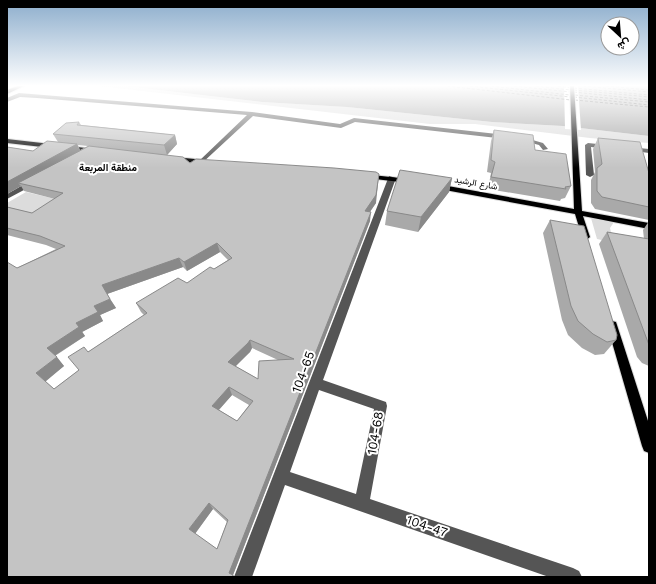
<svg xmlns="http://www.w3.org/2000/svg" width="656" height="584" viewBox="0 0 656 584" font-family="'Work Sans',Vazirmatn,sans-serif">
<style>
.green{fill:#dcdcdc}
.water{fill:#a3a3a3}
.pier{fill:#fff}
.lines{fill:none;stroke-linecap:round;stroke-linejoin:round}
.ferry{stroke:#444;stroke-width:1;stroke-dasharray:3 2;stroke-linecap:butt}
.major-casing{stroke:#dbdbdb;stroke-width:2}
.minor{fill:#555;fill-rule:evenodd}
.major{fill:#000;fill-rule:evenodd}
.wall{fill:#a9a9a9;fill-rule:evenodd}
.shaded-wall{fill:#898989}
.building{fill:#c4c4c4;stroke:#898989;fill-rule:evenodd}
.labels{text-anchor:middle;dominant-baseline:central;stroke-width:4;stroke-linejoin:round;paint-order:stroke}
.far-street-label{font-size:9px;fill:#000;stroke:#fff}
.far-neighbourhood-label{font-size:10px;font-weight:bold;fill:#000;stroke:#fff}
.near-street-label{font-size:13px;fill:#000;stroke:#fff}
</style>
<rect width="100%" height="100%" fill="#fff"/>
<path class="green" d="M 99,86 L 124,86 L 262,102 L 347,107 L 492,122 L 563,126 L 649,136 L 649,143 L 590,138 L 475,124 L 430,124 Z
M 26,192 L 68,202 L 38,222 L 7,214 L 7,203 Z
M 591,218 L 614,222 L 610,228 L 612,236 L 620,244 L 597,239 Z"/>
<path class="water" d="M 124,86 L 649,86 L 649,136 L 563,126 L 492,122 L 347,107 L 262,102 Z"/>
<path class="pier" d="M 564,86 L 578,86 L 581,130 L 565,129 Z"/>
<g class="lines">
<path class="ferry" d="M 447,86 L 571,100
M 470,86 L 570,97
M 491,86 L 570,95
M 514,86 L 571,92
M 536,86 L 571,90
M 558,86 L 571,88
M 583,86 L 649,92
M 606,86 L 649,90
M 574,88 L 649,95
M 574,90 L 649,97
M 574,92 L 649,100
M 575,95 L 649,102
M 574,97 L 649,105
M 575,100 L 649,107"/>
<defs>
<path id="major" d="M 17,86 L 24,86 L 7,94 L 7,90 Z
M 570,86 L 574,86 L 582,211 L 649,223 L 649,229 L 583,216 L 590,237 L 586,240 L 582,237 L 575,214 L 434,188 L 434,184 L 437,184 L 574,209 Z
M 7,139 L 95,149 L 98,151 L 95,153 L 7,143 Z
M 174,157 L 206,160 L 209,162 L 206,164 L 172,160 L 171,159 Z
M 363,174 L 409,179 L 413,181 L 409,183 L 366,178 L 362,176 Z
M 612,321 L 616,322 L 617,325 L 649,424 L 649,453 L 644,451 L 642,446 L 607,325 L 608,322 Z"/>
</defs>
<use href="#major" class="major-casing"/>
<path class="minor" d="M 19,93 L 252,112 L 340,124 L 354,118 L 506,135 L 509,137 L 506,139 L 355,122 L 341,128 L 253,116 L 201,164 L 198,162 L 199,161 L 247,115 L 37,98 L 20,97 L 7,102 L 7,98 Z
M 522,137 L 543,143 L 548,149 L 543,150 L 539,145 L 520,140 L 520,138 Z
M 588,143 L 607,145 L 610,147 L 607,149 L 591,147 L 594,175 L 590,177 L 586,175 L 585,145 Z
M 629,147 L 649,149 L 649,153 L 627,150 L 626,149 Z
M 389,176 L 396,178 L 323,380 L 386,402 L 387,406 L 370,499 L 573,568 L 579,571 L 582,577 L 549,577 L 285,485 L 252,577 L 234,577 ZM 319,390 L 374,409 L 356,494 L 290,472 Z
M 30,181 L 37,183 L 7,199 L 7,194 Z"/>
<use href="#major" class="major"/>
</g>
<path class="wall" d="M 79,122 L 81,125 L 175,135 L 177,144 L 167,155 L 190,163 L 376,203 L 370,212 L 370,221 L 233,575 L 7,577 L 17,268 L 56,249 L 46,245 L 7,235 L 7,207 L 32,213 L 55,199 L 24,191 L 21,186 L 7,194 L 7,147 L 33,151 L 58,142 L 53,134 ZM 78,145 L 88,146 L 80,150 ZM 220,252 L 228,260 L 214,269 L 187,283 L 136,303 L 141,312 L 144,315 L 88,352 L 79,370 L 54,389 L 45,381 L 64,366 L 55,356 L 85,336 L 82,332 L 103,321 L 100,315 L 116,308 L 107,294 L 183,267 L 187,271 ZM 252,348 L 278,360 L 258,379 L 235,366 L 250,352 ZM 232,395 L 249,405 L 237,421 L 219,410 ZM 213,509 L 227,522 L 217,549 L 195,534 Z
M 494,130 L 535,150 L 571,186 L 565,198 L 561,199 L 560,201 L 488,189 L 491,173 L 487,172 L 491,141 Z
M 598,138 L 649,173 L 649,220 L 595,209 L 591,203 L 591,180 L 595,172 L 593,149 Z
M 452,178 L 449,192 L 418,232 L 385,225 L 387,211 Z
M 550,220 L 616,340 L 604,354 L 595,355 L 582,348 L 568,335 L 562,320 L 543,233 Z
M 649,221 L 649,366 L 642,363 L 637,357 L 599,244 L 607,232 L 644,239 L 643,230 Z"/>
<path class="shaded-wall" d="M 175,135 L 177,144 L 167,155 L 164,145 Z
M 77,144 L 81,153 L 18,183 L 21,186 L 7,194 L 7,182 Z
M 379,174 L 376,203 L 364,220 L 365,211 Z
M 452,178 L 449,192 L 418,232 L 421,217 Z
M 371,212 L 370,221 L 233,575 L 235,577 L 232,577 L 229,573 Z
M 217,243 L 220,252 L 187,271 L 184,262 Z
M 179,258 L 183,267 L 107,294 L 102,285 Z
M 110,299 L 116,308 L 100,315 L 103,321 L 82,332 L 76,323 L 94,306 Z
M 79,327 L 85,336 L 54,356 L 47,348 Z
M 250,340 L 252,348 L 250,352 L 231,371 L 228,362 Z
M 57,357 L 64,366 L 45,382 L 36,373 Z
M 229,387 L 232,395 L 215,414 L 212,406 Z
M 209,503 L 213,509 L 194,535 L 189,529 Z"/>
<path class="building" d="M 79,122 L 77,125 L 175,135 L 164,145 L 53,134 L 66,123 Z
M 494,130 L 533,135 L 535,150 L 566,154 L 571,186 L 565,187 L 566,189 L 491,177 L 495,162 L 491,160 Z
M 598,138 L 640,142 L 649,173 L 649,207 L 602,197 L 597,191 L 597,168 L 602,164 Z
M 47,141 L 77,144 L 7,182 L 7,147 L 33,151 Z
M 89,146 L 183,157 L 190,163 L 196,159 L 334,168 L 376,172 L 379,174 L 376,195 L 365,211 L 371,212 L 229,573 L 233,575 L 232,577 L 7,577 L 7,262 L 17,268 L 65,246 L 40,236 L 7,228 L 7,207 L 32,213 L 63,193 L 18,183 ZM 217,243 L 232,258 L 214,269 L 210,267 L 187,283 L 178,278 L 136,303 L 147,313 L 88,352 L 84,347 L 68,357 L 79,370 L 54,389 L 36,373 L 57,357 L 47,348 L 79,327 L 76,323 L 98,312 L 94,306 L 110,299 L 102,285 L 179,258 L 184,262 ZM 250,340 L 294,359 L 259,361 L 258,379 L 228,362 L 248,343 ZM 229,387 L 253,401 L 237,421 L 212,406 ZM 209,503 L 228,520 L 217,549 L 189,529 Z
M 400,170 L 452,178 L 421,217 L 387,211 Z
M 550,220 L 584,226 L 617,335 L 616,340 L 607,342 L 593,334 L 578,321 L 571,306 Z
M 607,232 L 649,239 L 649,345 Z"/>
<linearGradient id="sky" x2="0" y2="1"><stop stop-color="#8cadcc"/><stop offset="0.51" stop-color="#fff"/><stop offset="1" stop-color="#fff" stop-opacity="0"/></linearGradient>
<rect width="656" height="168" fill="url(#sky)"/>
<g class="labels">
<g class="far-street-label">
<text transform="translate(476 183) rotate(10)">شارع الرشيد</text>
</g>
<g class="far-neighbourhood-label">
<text x="108" y="167">منطقة المربعة</text>
</g>
<g class="near-street-label">
<text transform="translate(303 372) rotate(-70)">104-65</text>
<text transform="translate(375 433) rotate(-80)">104-68</text>
<text transform="translate(427 526) rotate(19)">104-47</text>
</g>
</g>
<rect width="656" height="584" fill="none" stroke="#000000" stroke-width="16"/>
<g transform="translate(620 36) rotate(154)"><circle r="19" fill="#ffffff" stroke="#999999"/>
<path d="M0-3L7 15L0 10L-7 15Z" fill="#000000"/>
<text y="-6" font-size="11" font-weight="bold" text-anchor="middle" fill="#000000">ش</text>
</g>
</svg>
